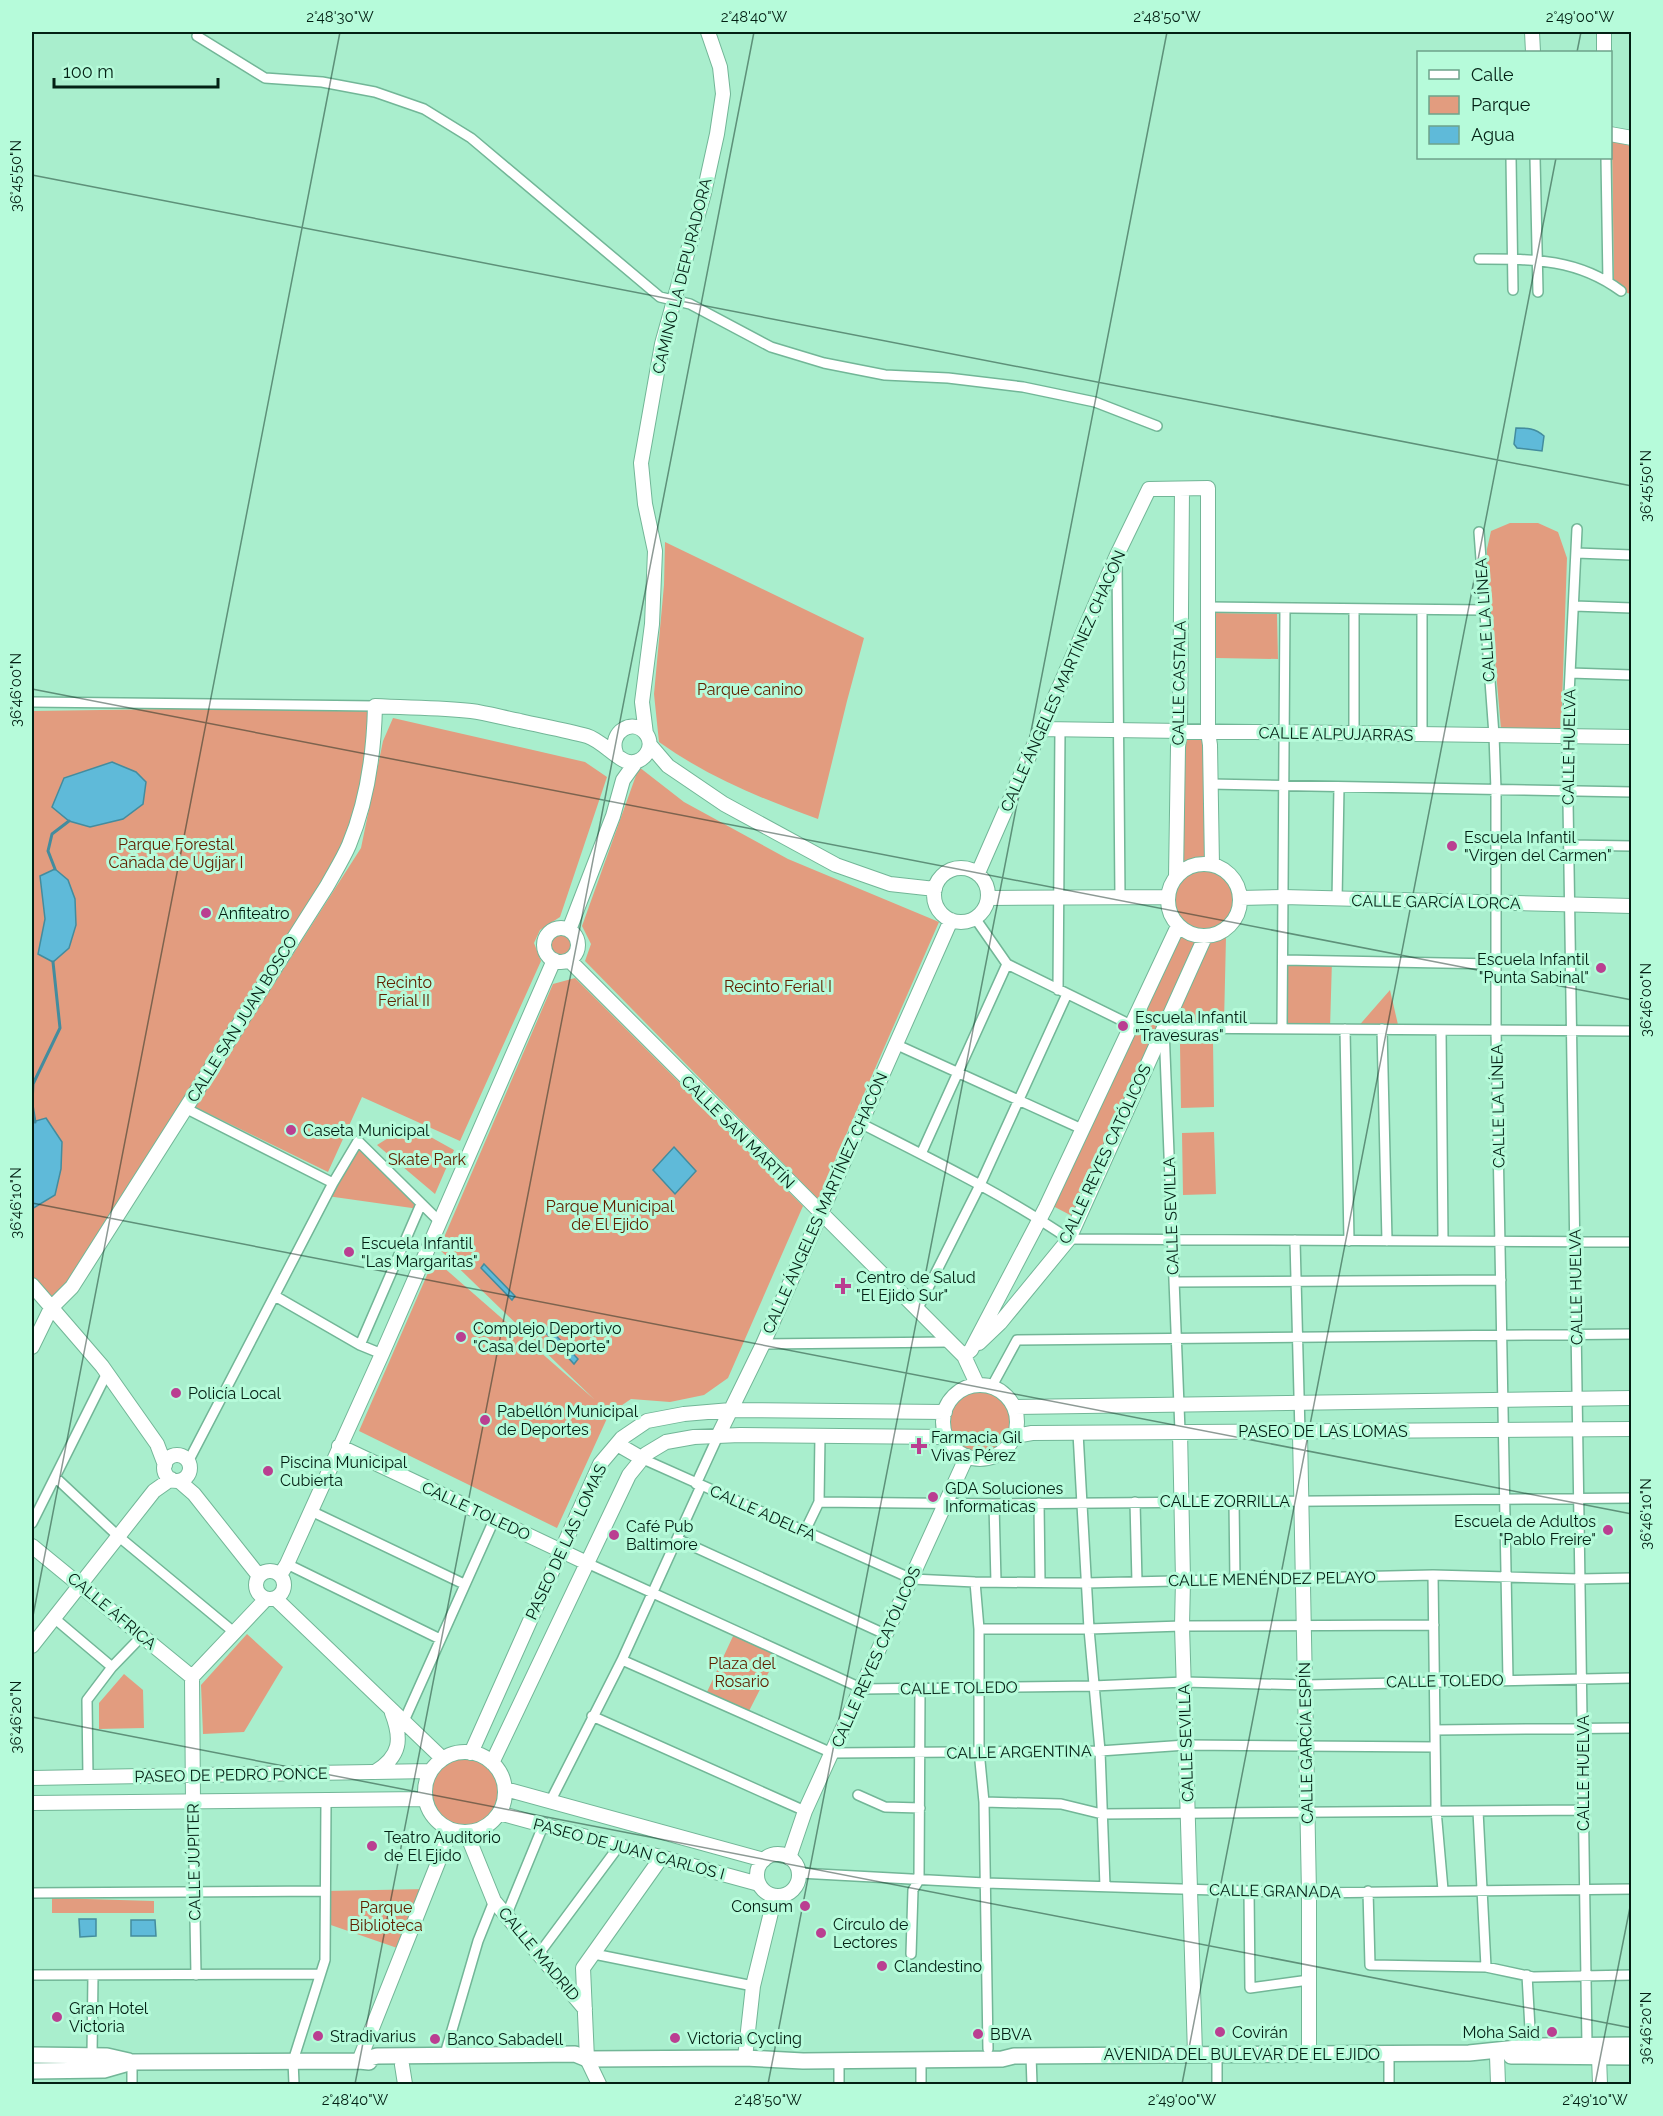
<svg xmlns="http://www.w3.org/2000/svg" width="1663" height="2116" viewBox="0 0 1663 2116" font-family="Raleway,sans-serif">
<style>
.green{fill:#e29c7f}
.water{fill:#5fbad9;stroke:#438c9e;stroke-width:1.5}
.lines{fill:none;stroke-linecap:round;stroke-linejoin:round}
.stream{stroke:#438c9e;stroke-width:3}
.street-casing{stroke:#72b697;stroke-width:12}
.secondary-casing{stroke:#72b697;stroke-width:16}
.primary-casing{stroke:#72b697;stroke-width:18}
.street{stroke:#fff;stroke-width:9}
.secondary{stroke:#fff;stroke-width:14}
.primary{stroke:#fff;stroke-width:15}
.ticks{fill:none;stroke:#032014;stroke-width:1.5;stroke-opacity:0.45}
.poi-dot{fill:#ba3f91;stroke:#b6fbda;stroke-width:2}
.labels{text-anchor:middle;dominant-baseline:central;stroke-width:6;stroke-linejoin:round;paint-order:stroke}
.street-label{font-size:16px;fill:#032014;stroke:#b6fbda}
.park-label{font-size:16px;fill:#612100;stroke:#b6fbda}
.poi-label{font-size:16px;fill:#032014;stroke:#b6fbda;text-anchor:start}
.neatline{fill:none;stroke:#032014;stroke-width:2}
.ticks-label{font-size:15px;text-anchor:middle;fill:#032014}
</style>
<rect width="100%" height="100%" fill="#a9eecd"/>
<path class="green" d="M 1612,141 L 1631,146 L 1631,294 L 1627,293 L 1614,279 Z
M 1510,523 L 1538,523 L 1558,532 L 1567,558 L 1561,732 L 1501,729 L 1487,568 L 1487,549 L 1491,531 Z
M 665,542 L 864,638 L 847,701 L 818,819 C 762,799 708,777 659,742 L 654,694 L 664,585 Z
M 1214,613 L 1277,614 L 1278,659 L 1216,658 Z
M 375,706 L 349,845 L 51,1308 L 32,1285 L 32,711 Z
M 393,718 L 585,762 L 607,777 L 560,917 L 540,930 L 534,943 L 541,961 L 460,1141 L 362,1097 L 328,1172 L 195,1107 L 361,848 L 383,741 Z
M 1183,736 L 1203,736 L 1207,859 L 1180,863 Z
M 639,767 L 684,802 L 788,859 L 939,922 L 818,1199 L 585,961 L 591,944 L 582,926 Z
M1173 900a30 30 0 1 1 60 0a30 30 0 1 1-60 0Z
M544 945a17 17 0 1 1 34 0a17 17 0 1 1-34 0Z
M 1179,935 L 1197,943 L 1074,1217 L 1051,1205 Z
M 1226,937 L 1224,1023 L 1172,1022 L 1210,942 Z
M 1283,960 L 1332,960 L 1330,1029 L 1282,1029 Z
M 575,978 L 803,1206 L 728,1378 L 704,1395 L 670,1402 L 631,1399 L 609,1414 L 557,1528 L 359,1431 L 434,1259 L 595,1400 L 439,1249 L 553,984 Z
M 1390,990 L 1399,1029 L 1356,1029 Z
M 1213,1043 L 1214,1107 L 1181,1108 L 1180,1044 Z
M 409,1125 L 454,1150 L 435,1194 L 377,1145 Z
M 1214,1132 L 1216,1194 L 1183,1195 L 1182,1133 Z
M 358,1141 L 421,1204 L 419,1209 L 327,1196 Z
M949 1421a32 32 0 1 1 64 0a32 32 0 1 1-64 0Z
M 247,1634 L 283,1667 L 244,1732 L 203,1734 L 201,1685 Z
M 734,1634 L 778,1654 L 749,1711 L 707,1692 Z
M 124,1674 L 143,1690 L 144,1728 L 99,1729 L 99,1703 Z
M431 1792a34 34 0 1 1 68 0a34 34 0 1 1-68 0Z
M 427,1889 L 403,1950 L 325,1923 L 325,1891 Z
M 52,1898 L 154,1901 L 154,1913 L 52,1913 Z"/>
<path class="water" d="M 1516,428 C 1527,428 1535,428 1544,436 L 1542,451 L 1517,448 L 1514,444 Z
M 112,762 L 136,772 L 146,782 L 143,804 L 123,819 L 90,827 L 69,821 L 52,807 L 64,778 Z
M 55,869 L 68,880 L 75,899 L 76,925 L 69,948 L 53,962 L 38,954 L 45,919 L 40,876 Z
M 46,1118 L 62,1142 L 61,1169 L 55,1195 L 32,1209 L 32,1122 Z
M 674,1147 L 696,1171 L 675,1194 L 653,1170 Z
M 484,1264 L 515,1296 L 512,1300 L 481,1268 Z
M 548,1327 L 578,1359 L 574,1364 L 544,1331 Z
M 79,1919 L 96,1919 L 96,1936 L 80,1937 Z
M 131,1920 L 155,1920 L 156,1936 L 131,1936 Z"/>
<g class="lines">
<path class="stream" d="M 55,869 L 48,851 L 52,834 L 69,821
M 32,1104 L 33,1084 L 60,1028 L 53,962
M 32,1104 L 35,1122"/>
<defs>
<path id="street" d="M 197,36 L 265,78 L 322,82 L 375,92 L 424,109 L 471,138 L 660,297 L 690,304 L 771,347 L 824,363 L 885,375 L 948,378 L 1023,387 L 1095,402 L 1157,426
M 1511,158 L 1513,290
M 1535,158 L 1538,292
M 1606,158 L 1608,282
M 1479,259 C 1531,259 1577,258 1621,291
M 1577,529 L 1567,736 L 1587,2045
M 1479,532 L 1494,735 L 1496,790 L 1496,1030 L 1508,1680
M 1576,553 L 1632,555
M 1117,560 L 1120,897
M 1574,606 L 1632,608
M 1208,607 L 1484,610
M 1354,609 L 1354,734
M 1570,673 L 1632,675
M 32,702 L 375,706
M 1422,735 L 1422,610
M 1210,784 L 1632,792
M 1569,845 L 1632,846
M 1337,900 L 1339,787
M 975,918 L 1007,964 L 1131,1025
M 1283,960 L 1496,964
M 1058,990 L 1060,730
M 1282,1029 L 1285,608
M 1345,1029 L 1349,1241
M 1382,1029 L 1387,1241
M 1441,1030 L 1443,1241
M 895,1044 L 1082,1129
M 185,1108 L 333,1183
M 860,1123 C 931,1159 1003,1194 1069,1239 L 1632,1242
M 921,1154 L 1007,964
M 1295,1240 L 1300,1433
M 1174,1282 L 1501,1280
M 275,1296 L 360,1345 L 382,1354
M 917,1310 L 980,1185 L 1067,994
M 763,1344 L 949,1342
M 360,1345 L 421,1204
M 992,1386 L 1017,1340 L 1632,1334
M 1180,1431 L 1164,1028 L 1632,1031
M 1078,1433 L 1089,1629 L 1100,1751 L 1105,1886
M 643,1459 L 912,1579 L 975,1582 L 1086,1583 L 1433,1575 L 1580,1579 L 1632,1578
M 188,1462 L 333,1183 L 358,1141 L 439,1221
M 55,1477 L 118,1536 L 235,1633
M 696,1484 L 718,1436
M 1234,1501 L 1235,1580
M 819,1502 L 994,1504 L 1632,1498
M 1135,1502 L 1137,1582
M 1039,1503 L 1040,1582
M 994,1504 L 996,1582
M 311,1511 L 464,1584
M 32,1523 L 107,1373
M 805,1531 L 819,1502 L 820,1436
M 677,1539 L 887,1635
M 587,1563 L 863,1689 L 1093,1686 L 1184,1682 L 1306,1685 L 1632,1678
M 287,1564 L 440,1639
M 1433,1575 L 1436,1810 L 1443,1890
M 975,1582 L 979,1629 L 979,1751 L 984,1802 L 988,2049
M 54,1618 L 112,1667
M 979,1629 L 1089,1629 L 1182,1626 L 1434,1625
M 622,1660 L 832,1753 L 1100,1751 L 1186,1745 L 1435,1747
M 592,1716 L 805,1811
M 404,1721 L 494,1520
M 1435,1730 L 1632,1728
M 88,1777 L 87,1700 L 112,1667 L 142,1636
M 858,1795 L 885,1807 L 920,1808
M 551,1800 L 622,1660 L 701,1486
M 193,1802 L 196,1975
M 984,1802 L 1061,1804 L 1102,1814 L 1583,1810
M 1478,1811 L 1486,1967
M 799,1873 L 985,1883 L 1309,1893 L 1632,1889
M 919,1880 L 920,1689
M 1249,1891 L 1250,1988 L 1309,1980
M 1368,1891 L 1370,1965 L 1486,1967 L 1533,1977 L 1632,1975
M 32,1893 L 325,1891
M 506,1916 L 543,1826
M 594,1954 L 753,1986
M 911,1954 L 913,1890 L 919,1880
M 538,1955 L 619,1846
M 32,1975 L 320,1974
M 1527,1975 L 1531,2047
M 445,2054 L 478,1941 L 494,1901
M 1217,2054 L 1217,2084
M 1389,2054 L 1389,2084
M 92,2055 L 93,1975
M 1031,2056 L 1032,2084
M 839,2060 L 839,2084
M 921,2060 L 921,2084
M 132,2062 L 132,2084
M 294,2084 L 293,2061 L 325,1960 L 326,1800"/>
<path id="secondary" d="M 1532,32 L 1533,52
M 1604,32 L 1604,52
M 1610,134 L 1632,138
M 1041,729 L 1632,737
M 646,734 L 642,702 L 652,624 L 655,551 L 645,504 L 641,463 L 662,344 L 704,193 L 717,134 L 723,94 L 720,67 L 708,32
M 650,745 L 668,766 L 724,804 L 836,865 L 890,884 L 935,889
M1168 900a36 36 0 1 1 72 0a36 36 0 1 1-72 0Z
M934 895a27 27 0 1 1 54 0a27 27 0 1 1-54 0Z
M 978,873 L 1117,555 L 1149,489 L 1208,488 L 1208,732 L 1210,745 L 1212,865
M 1176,877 L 1178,747 L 1180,730 L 1182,489
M 988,898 L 1168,897
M 1240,898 L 1283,897 L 1632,906
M544 945a17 17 0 1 1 34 0a17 17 0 1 1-34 0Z
M 569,930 L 613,816 L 623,780 L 636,762
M 569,960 L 964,1356 L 977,1384
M 32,1285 L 102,1366 L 157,1444 L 165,1465
M 979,1343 L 1000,1323 L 1069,1239 L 1205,937
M 32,1347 L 51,1308 L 72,1287 L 327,886 C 334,873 343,859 349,845 C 367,802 374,753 375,706 C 407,708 439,707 471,711 C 487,713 504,718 520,721 C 542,726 565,730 587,736 C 601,740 619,761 629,762 C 643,764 655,748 647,735 C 634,716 608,732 616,753
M 964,1356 L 971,1350 L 1046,1207 L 1178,926
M943 1422a37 37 0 1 1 74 0a37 37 0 1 1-74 0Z
M 1015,1407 L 1632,1398
M 1180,1431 L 1183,1580 L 1182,1626 L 1195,2054
M 1300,1433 L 1309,1893 L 1309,2053
M 718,1436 L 763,1344 L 951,920
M 1015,1436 L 1032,1433 C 1232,1432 1432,1431 1632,1429
M 617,1444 L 643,1459
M 339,1446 L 587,1563
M164 1468a13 13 0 1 1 26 0a13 13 0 1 1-26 0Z
M 179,1481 L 194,1494 L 259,1576
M 32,1546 L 192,1677
M256 1585a14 14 0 1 1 28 0a14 14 0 1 1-28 0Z
M 280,1575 L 287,1564 L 382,1354 L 554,960
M 276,1599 L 443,1759
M 32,1646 L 154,1491 L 171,1479
M425 1792a40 40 0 1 1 80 0a40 40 0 1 1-80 0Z
M 471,1753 L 600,1464 L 622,1438 L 647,1421 L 684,1414 L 731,1410 L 945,1412
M 492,1763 L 629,1475 L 646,1454 L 666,1442 L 694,1437 L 740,1435 L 946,1437
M 375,1772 C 401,1756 402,1739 392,1713
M 32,1778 L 431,1771
M 505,1789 L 764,1860
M 193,1802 L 192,1677 L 266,1599
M 32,1803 L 425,1799
M 499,1813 L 759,1884
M 466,1832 L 494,1901 L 585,2009
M757 1875a21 21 0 1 1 42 0a21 21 0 1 1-42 0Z
M 789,1858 L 805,1811 L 967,1456
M 1497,2056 L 1498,2084
M 1599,2057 L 1600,2084
M 745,2058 L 753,1986 L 775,1896
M 359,2061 L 451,1830
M 402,2065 L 405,2084
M 599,2084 L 587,2059 L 583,1968 L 661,1858"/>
<path id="primary" d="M 32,2055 L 107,2056 L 129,2061
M 1511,2056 L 1632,2057
M 359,2061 L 377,2056 L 575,2054 L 587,2059 L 745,2058 L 803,2061 L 1002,2059 L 1014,2056 L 1469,2053 L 1537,2046 L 1632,2045
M 32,2071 L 104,2070 L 132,2062 L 359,2061 L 369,2062"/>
</defs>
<use href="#street" class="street-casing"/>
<use href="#secondary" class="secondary-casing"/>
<use href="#primary" class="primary-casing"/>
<use href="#street" class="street"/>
<use href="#secondary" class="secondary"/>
<use href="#primary" class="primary"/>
</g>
<path class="ticks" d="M 1577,52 L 1581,32M 32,175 L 1632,486M 32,689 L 1632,1000M 32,1203 L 1632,1514M 32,1621 L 340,32M 32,1717 L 1632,2028M 355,2084 L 754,32M 768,2084 L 1167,32M 1182,2084 L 1556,158M 1595,2084 L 1632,1897"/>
<g class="poi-dot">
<circle cx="1452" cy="846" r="6"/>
<circle cx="206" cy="913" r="6"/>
<circle cx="1601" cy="968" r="6"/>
<circle cx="1123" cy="1026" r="6"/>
<circle cx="291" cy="1130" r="6"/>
<circle cx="349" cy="1252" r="6"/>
<path d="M840 1277h6v6h6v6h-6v6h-6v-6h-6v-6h6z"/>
<circle cx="461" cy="1337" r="6"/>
<circle cx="176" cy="1393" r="6"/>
<circle cx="485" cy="1420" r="6"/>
<path d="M916 1437h6v6h6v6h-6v6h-6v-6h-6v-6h6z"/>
<circle cx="268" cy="1471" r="6"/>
<circle cx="933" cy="1497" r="6"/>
<circle cx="1608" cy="1530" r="6"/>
<circle cx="614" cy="1535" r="6"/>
<circle cx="372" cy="1846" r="6"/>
<circle cx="805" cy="1906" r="6"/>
<circle cx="821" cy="1933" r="6"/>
<circle cx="882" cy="1966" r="6"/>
<circle cx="57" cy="2017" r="6"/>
<circle cx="1220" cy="2032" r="6"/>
<circle cx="1552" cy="2032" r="6"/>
<circle cx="978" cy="2034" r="6"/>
<circle cx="318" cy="2036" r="6"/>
<circle cx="675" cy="2038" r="6"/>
<circle cx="435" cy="2039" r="6"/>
</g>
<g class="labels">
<g class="street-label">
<text transform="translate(682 276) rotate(-76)">CAMINO LA DEPURADORA</text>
<text transform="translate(1485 620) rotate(-94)">CALLE LA LÍNEA</text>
<text transform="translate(1063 681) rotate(-66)">CALLE ÁNGELES MARTÍNEZ CHACÓN</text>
<text transform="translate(1179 683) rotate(-89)">CALLE CASTALA</text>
<text transform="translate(1336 734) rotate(1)">CALLE ALPUJARRAS</text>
<text transform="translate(1569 747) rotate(-89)">CALLE HUELVA</text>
<text transform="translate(1436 902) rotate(1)">CALLE GARCÍA LORCA</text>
<text transform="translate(242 1019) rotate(-58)">CALLE SAN JUAN BOSCO</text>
<text transform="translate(1498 1106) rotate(-91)">CALLE LA LÍNEA</text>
<text transform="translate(738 1132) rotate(45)">CALLE SAN MARTÍN</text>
<text transform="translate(1105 1154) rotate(-65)">CALLE REYES CATÓLICOS</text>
<text transform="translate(825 1203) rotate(-66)">CALLE ÁNGELES MARTÍNEZ CHACÓN</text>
<text transform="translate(1171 1216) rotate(-92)">CALLE SEVILLA</text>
<text transform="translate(1576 1287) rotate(-91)">CALLE HUELVA</text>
<text x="1323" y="1431">PASEO DE LAS LOMAS</text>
<text x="1225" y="1501">CALLE ZORRILLA</text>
<text transform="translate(476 1511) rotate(25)">CALLE TOLEDO</text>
<text transform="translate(763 1513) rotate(24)">CALLE ADELFA</text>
<text transform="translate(566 1542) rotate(-65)">PASEO DE LAS LOMAS</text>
<text transform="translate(1272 1579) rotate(-1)">CALLE MENÉNDEZ PELAYO</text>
<text transform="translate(112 1611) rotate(40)">CALLE ÁFRICA</text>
<text transform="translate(876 1657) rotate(-66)">CALLE REYES CATÓLICOS</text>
<text transform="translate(1445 1681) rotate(-1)">CALLE TOLEDO</text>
<text transform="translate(959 1688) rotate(-1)">CALLE TOLEDO</text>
<text transform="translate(1186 1743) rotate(-92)">CALLE SEVILLA</text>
<text transform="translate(1306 1743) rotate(-91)">CALLE GARCÍA ESPÍN</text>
<text transform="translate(1019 1752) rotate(-1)">CALLE ARGENTINA</text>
<text transform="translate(1583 1773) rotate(-90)">CALLE HUELVA</text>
<text transform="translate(231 1775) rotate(-1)">PASEO DE PEDRO PONCE</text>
<text transform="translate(629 1849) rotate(15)">PASEO DE JUAN CARLOS I</text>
<text transform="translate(194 1862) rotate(-91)">CALLE JÚPITER</text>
<text transform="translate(1275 1891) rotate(1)">CALLE GRANADA</text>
<text transform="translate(539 1954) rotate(50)">CALLE MADRID</text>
<text x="1242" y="2054">AVENIDA DEL BULEVAR DE EL EJIDO</text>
</g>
<g class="park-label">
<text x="750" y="689">Parque canino</text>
<text x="176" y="844">Parque Forestal<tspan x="176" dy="18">Cañada de Ugíjar I</tspan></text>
<text x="404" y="982">Recinto<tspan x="404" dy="18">Ferial II</tspan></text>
<text x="778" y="986">Recinto Ferial I</text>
<text x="427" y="1159">Skate Park</text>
<text x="610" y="1206">Parque Municipal<tspan x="610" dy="18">de El Ejido</tspan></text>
<text x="742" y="1663">Plaza del<tspan x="742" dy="18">Rosario</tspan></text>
<text x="386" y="1907">Parque<tspan x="386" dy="18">Biblioteca</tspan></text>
</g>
<g class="poi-label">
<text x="1464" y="837">Escuela Infantil<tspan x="1464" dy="18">"Virgen del Carmen"</tspan></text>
<text x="218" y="913">Anfiteatro</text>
<text x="1589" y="959" text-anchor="end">Escuela Infantil<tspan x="1589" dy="18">"Punta Sabinal"</tspan></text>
<text x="1135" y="1017">Escuela Infantil<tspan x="1135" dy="18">"Travesuras"</tspan></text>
<text x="303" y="1130">Caseta Municipal</text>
<text x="361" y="1243">Escuela Infantil<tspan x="361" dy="18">"Las Margaritas"</tspan></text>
<text x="856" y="1277">Centro de Salud<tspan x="856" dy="18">"El Ejido Sur"</tspan></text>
<text x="473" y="1328">Complejo Deportivo<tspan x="473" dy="18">"Casa del Deporte"</tspan></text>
<text x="188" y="1393">Policía Local</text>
<text x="497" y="1411">Pabellón Municipal<tspan x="497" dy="18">de Deportes</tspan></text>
<text x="931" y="1437">Farmacia Gil<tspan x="931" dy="18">Vivas Pérez</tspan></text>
<text x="280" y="1462">Piscina Municipal<tspan x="280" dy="18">Cubierta</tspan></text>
<text x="945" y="1488">GDA Soluciones<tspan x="945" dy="18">Informaticas</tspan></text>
<text x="1596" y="1521" text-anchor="end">Escuela de Adultos<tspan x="1596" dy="18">"Pablo Freire"</tspan></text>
<text x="626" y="1526">Café Pub<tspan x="626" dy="18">Baltimore</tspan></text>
<text x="384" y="1837">Teatro Auditorio<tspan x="384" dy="18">de El Ejido</tspan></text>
<text x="793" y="1906" text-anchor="end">Consum</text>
<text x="833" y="1924">Círculo de<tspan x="833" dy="18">Lectores</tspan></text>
<text x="894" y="1966">Clandestino</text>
<text x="69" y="2008">Gran Hotel<tspan x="69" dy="18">Victoria</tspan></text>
<text x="1232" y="2032">Covirán</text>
<text x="1540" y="2032" text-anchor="end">Moha Said</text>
<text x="990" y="2034">BBVA</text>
<text x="330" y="2036">Stradivarius</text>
<text x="687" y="2038">Victoria Cycling</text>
<text x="447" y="2039">Banco Sabadell</text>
</g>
</g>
<rect width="1663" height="2116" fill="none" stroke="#b6fbda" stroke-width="66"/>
<rect x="1417" y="51" width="195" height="108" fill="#b6fbda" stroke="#6ea38b" stroke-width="1.5"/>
<rect x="1429" y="70" width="30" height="9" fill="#ffffff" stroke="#6ea38b" stroke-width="1.5"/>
<text x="1471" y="81" font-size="18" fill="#032014">Calle</text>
<rect x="1429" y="96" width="30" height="18" fill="#e29c7f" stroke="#6ea38b" stroke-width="1.5"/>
<text x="1471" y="111" font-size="18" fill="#032014">Parque</text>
<rect x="1429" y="126" width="30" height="18" fill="#5fbad9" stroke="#6ea38b" stroke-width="1.5"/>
<text x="1471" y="141" font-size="18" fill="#032014">Agua</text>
<path d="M54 78v9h164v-9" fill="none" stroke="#032014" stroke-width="3"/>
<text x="63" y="78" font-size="18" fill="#032014" stroke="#b6fbda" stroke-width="4.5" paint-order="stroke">100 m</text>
<rect x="33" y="33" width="1597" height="2050" class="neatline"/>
<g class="ticks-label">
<text x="340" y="22">2°48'30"W</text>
<text x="754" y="22">2°48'40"W</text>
<text x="1167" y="22">2°48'50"W</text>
<text x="1580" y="22">2°49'00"W</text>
<text transform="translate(16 176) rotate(-90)" y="5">36°45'50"N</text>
<text transform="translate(1646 486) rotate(-90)" y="5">36°45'50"N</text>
<text transform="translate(16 690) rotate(-90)" y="5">36°46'00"N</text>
<text transform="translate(1646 1000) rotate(-90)" y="5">36°46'00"N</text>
<text transform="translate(16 1203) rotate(-90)" y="5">36°46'10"N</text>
<text transform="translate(1646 1514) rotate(-90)" y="5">36°46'10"N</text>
<text transform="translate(16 1717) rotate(-90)" y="5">36°46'20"N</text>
<text transform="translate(1646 2028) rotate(-90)" y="5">36°46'20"N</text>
<text x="355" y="2105">2°48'40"W</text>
<text x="768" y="2105">2°48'50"W</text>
<text x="1182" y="2105">2°49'00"W</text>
<text x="1595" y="2105">2°49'10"W</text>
</g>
</svg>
